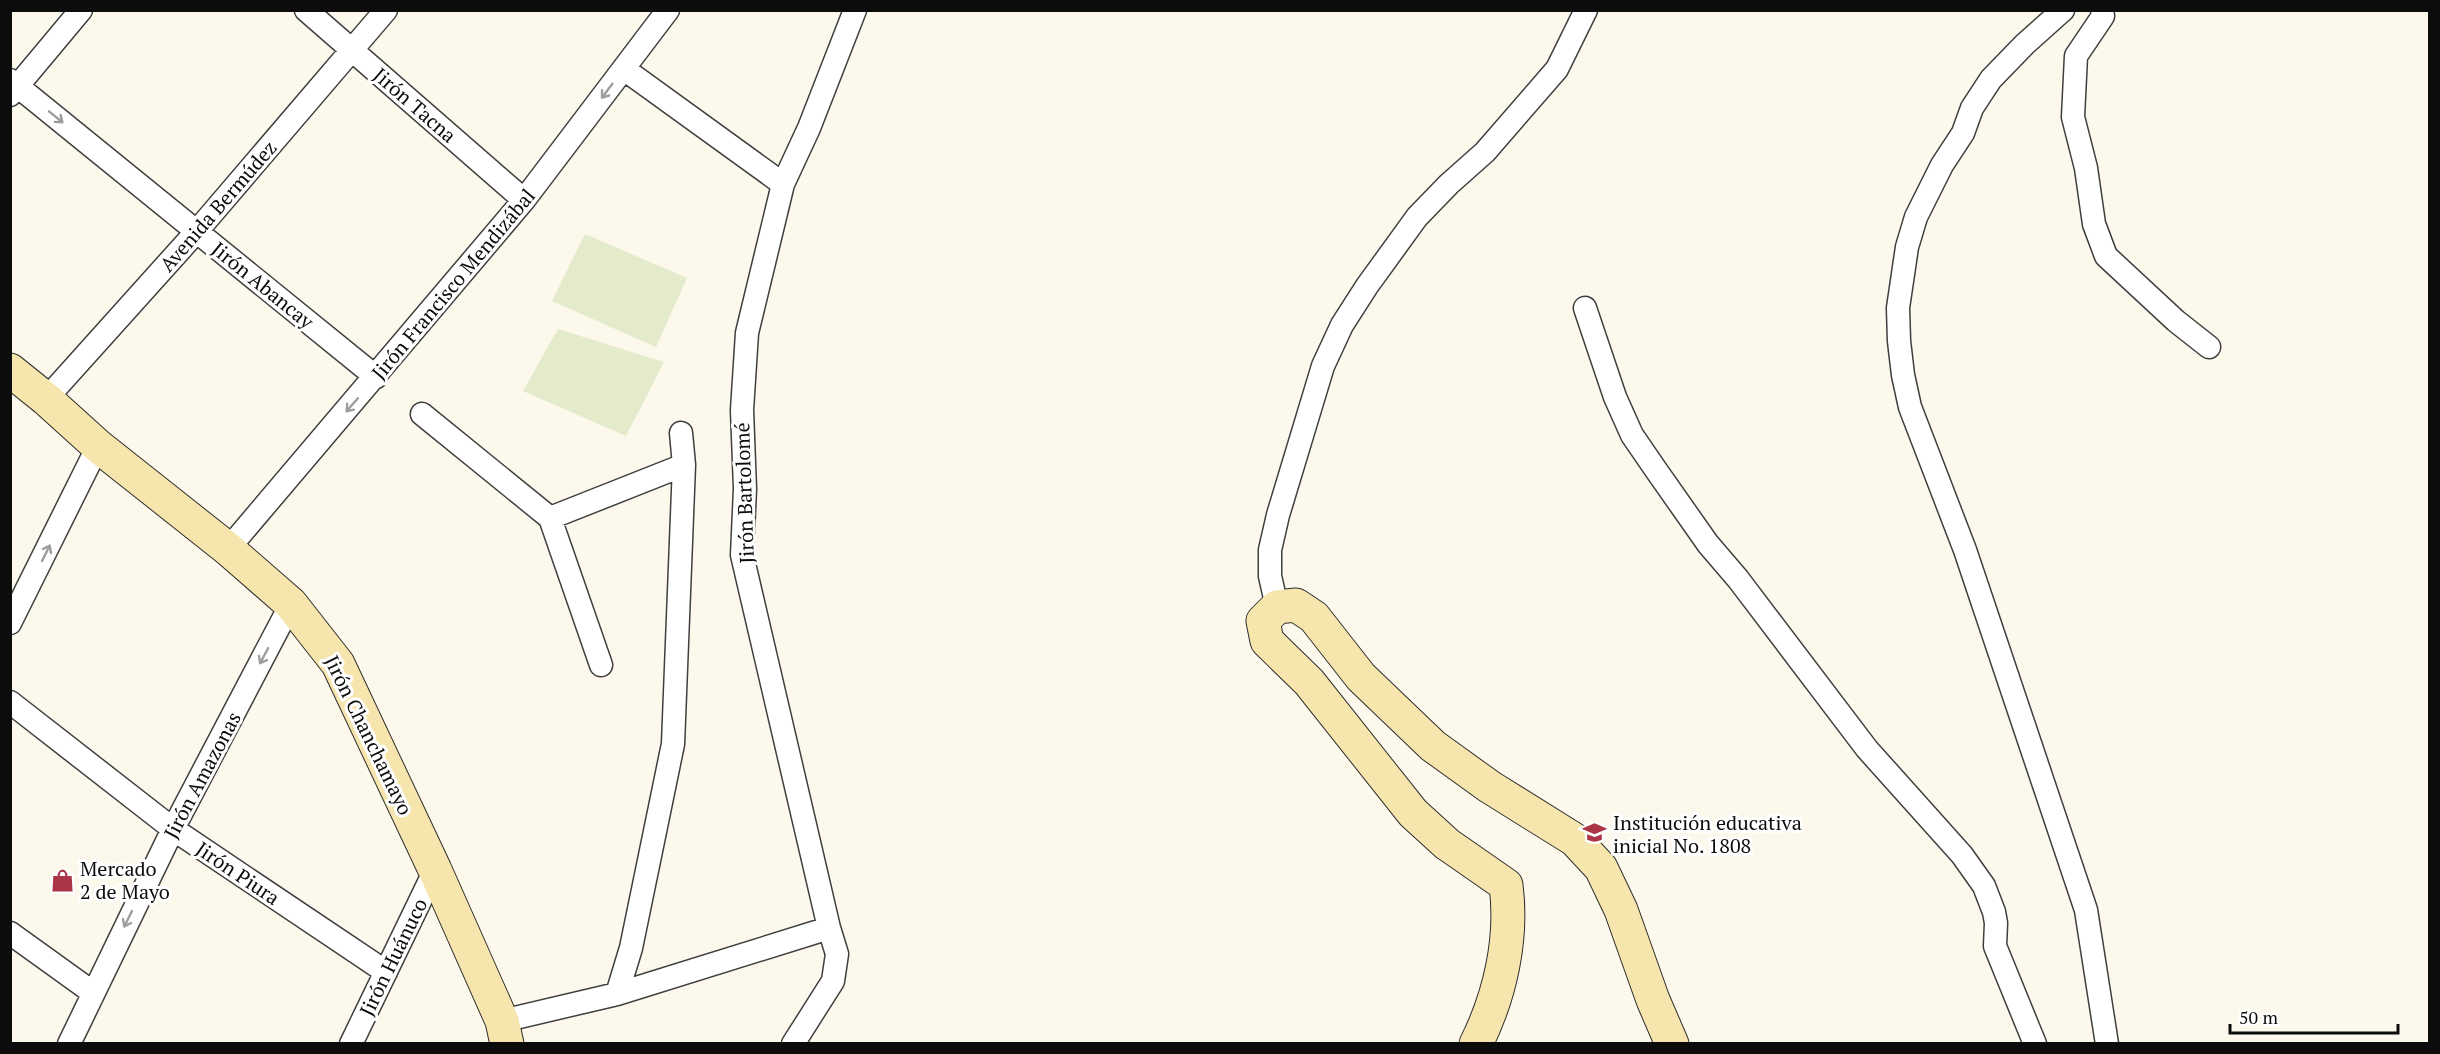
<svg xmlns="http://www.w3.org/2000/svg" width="2440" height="1054" viewBox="0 0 2440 1054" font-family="'PT Serif',serif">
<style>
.pitch{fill:#e3ebcb}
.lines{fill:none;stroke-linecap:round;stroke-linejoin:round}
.street-casing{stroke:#3f3f3f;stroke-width:25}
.secondary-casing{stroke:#2e2e2e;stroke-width:35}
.street{stroke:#fff;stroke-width:22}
.secondary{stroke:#f6e6ae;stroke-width:33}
.oneway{stroke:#9e9e9e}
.labels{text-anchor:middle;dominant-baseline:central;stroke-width:6;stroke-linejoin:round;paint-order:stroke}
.street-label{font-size:20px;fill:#0c0c0c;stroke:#fff}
.poi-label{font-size:20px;fill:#0c0c0c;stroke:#fff;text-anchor:start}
</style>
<rect width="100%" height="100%" fill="#fdf8ec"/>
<path class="pitch" d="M 585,234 L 687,278 L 656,347 L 552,301 Z
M 558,329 L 664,362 L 626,436 L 523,391 Z"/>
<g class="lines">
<defs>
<path id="street" d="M 306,10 L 524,200
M 2063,10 L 2025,44 L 1991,79 L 1972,108 L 1963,133 L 1942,165 L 1916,217 L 1907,247 L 1898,308 L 1899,341 L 1903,375 L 1910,407 L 1965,550 L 2086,910 L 2107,1044
M 2102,10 L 2103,16 L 2076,56 L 2073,117 L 2086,168 L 2094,224 L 2106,256 L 2176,321 L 2209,347
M 624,69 L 783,184
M 10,80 L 376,377
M 10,95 L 81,10
M 1585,308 L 1615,397 L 1632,435 L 1656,470 L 1708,544 L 1738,579 L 1867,749 L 1962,855 L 1984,886 L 1994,912 L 1996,923 L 1995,946 L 2035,1044
M 46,399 L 197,231 L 386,10
M 422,414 L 550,518
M 550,518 L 601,665
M 550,518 L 684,465
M 228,549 L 524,200 L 668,10
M 1277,607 L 1270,576 L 1270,550 L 1278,515 L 1323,366 L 1342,325 L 1367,286 L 1417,217 L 1449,184 L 1485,152 L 1557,69 L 1586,10
M 10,623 L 98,446
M 10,702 L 173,829 L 386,972
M 10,933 L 92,992
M 617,994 L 631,948 L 673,744 L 684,465 L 681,433
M 502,1021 L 617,994 L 829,928
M 69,1044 L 173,829 L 291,604
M 351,1044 L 435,870
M 793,1044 L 833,981 L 837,954 L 829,928 L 742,555 L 745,489 L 742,410 L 747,333 L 783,184 L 809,128 L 855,10"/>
<path id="secondary" d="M 10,370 L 46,399 L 98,446 L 228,549 L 291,604 L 338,664 L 435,870 L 502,1021 L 507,1044
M 1476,1044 C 1500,996 1513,939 1506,885 L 1447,844 L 1413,813 L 1309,682 L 1267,641 L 1263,621 L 1277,607 L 1296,605 L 1314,617 L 1361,677 L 1433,746 L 1490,787 L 1575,840 L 1601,868 L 1621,910 L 1653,1000 L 1672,1044"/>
</defs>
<use href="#street" class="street-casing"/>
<use href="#secondary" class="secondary-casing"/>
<use href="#street" class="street"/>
<use href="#secondary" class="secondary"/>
</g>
<defs><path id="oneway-shaft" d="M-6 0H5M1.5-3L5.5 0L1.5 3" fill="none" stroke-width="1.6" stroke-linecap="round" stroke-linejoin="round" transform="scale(1.5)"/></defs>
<g class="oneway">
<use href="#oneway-shaft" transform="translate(607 91) rotate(127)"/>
<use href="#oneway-shaft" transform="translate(56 117) rotate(39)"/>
<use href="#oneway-shaft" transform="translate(352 405) rotate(131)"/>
<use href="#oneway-shaft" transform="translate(46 553) rotate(-64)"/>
<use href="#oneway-shaft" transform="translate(264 656) rotate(118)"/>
<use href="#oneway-shaft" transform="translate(128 919) rotate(116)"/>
</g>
<defs>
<symbol id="school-bare" viewBox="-9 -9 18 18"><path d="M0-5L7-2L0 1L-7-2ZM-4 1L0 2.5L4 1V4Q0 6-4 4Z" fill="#ab3446" stroke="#fff" stroke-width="2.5" paint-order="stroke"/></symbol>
<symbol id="shop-bare" viewBox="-9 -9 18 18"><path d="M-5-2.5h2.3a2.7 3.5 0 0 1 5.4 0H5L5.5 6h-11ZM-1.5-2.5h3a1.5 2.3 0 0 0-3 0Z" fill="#ab3446" stroke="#fff" stroke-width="2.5" paint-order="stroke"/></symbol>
</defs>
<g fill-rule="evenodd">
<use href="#school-bare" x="1578" y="816" width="33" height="33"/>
<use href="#shop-bare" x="46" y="864" width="33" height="33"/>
</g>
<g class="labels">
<g class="street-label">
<text transform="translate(415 105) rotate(41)">Jirón Tacna</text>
<text transform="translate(218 206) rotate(-49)">Avenida Bermúdez</text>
<text transform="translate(453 284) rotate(-50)">Jirón Francisco Mendizábal</text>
<text transform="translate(263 285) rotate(39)">Jirón Abancay</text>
<text transform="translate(744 493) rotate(-92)">Jirón Bartolomé</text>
<text transform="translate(369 735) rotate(64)">Jirón Chanchamayo</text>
<text transform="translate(202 775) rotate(-62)">Jirón Amazonas</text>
<text transform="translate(238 873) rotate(34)">Jirón Piura</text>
<text transform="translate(393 957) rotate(-64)">Jirón Huánuco</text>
</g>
<g class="poi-label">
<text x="1613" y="822">Institución educativa<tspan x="1613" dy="23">inicial No. 1808</tspan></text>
<text x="80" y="868">Mercado<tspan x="80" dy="23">2 de Mayo</tspan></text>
</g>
</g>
<rect width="2440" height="1054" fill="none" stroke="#0c0c0c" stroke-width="24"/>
<path d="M2230 1024v9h168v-9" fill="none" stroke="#0c0c0c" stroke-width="3"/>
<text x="2239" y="1024" font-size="18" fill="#0c0c0c" stroke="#ffffff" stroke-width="4.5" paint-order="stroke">50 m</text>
</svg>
